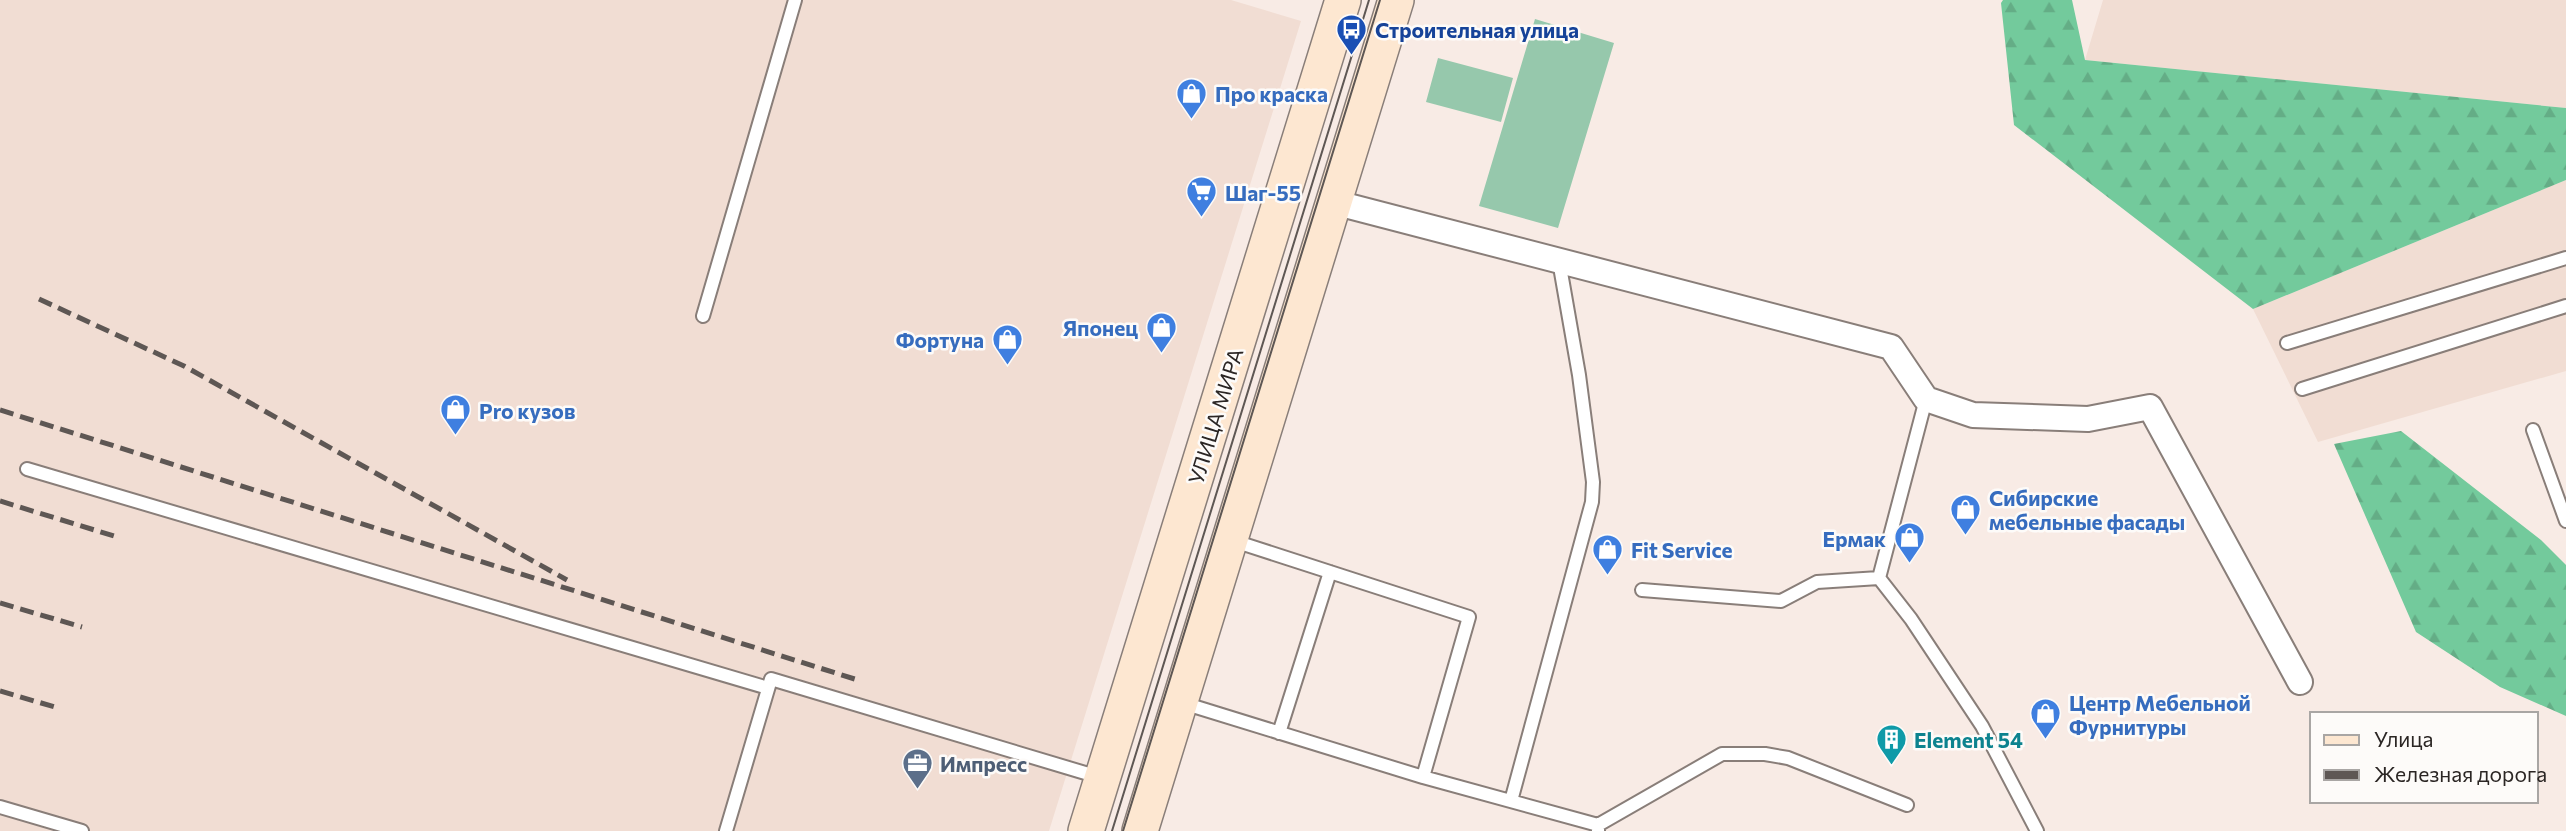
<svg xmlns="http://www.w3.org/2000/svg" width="2566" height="831" viewBox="0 0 2566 831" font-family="Commissioner,sans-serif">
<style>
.built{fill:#f1ddd3}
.grass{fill:#96c8ac}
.forest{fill:url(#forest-firs)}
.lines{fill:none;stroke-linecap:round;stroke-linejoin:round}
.lane-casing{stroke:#897e79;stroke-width:16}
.street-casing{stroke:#897e79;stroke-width:28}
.secondary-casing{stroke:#897e79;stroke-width:38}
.lane{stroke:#fff;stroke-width:12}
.street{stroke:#fff;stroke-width:24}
.secondary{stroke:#fde7d1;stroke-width:35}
.tram{stroke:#5e5754;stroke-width:2}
.rail{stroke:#5e5754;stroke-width:5;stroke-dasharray:14 7;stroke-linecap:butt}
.labels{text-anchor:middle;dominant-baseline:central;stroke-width:5;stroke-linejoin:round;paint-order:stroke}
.transit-label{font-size:21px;font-weight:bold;fill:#164399;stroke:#fdfbf9;text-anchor:start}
.shop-label{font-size:21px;font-weight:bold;fill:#366cbe;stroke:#fdfbf9;text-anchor:start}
.street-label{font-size:21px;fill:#2b2624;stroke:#fdfbf9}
.culture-label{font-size:21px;font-weight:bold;fill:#0d838f;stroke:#fdfbf9;text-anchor:start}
.service-label{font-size:21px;font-weight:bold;fill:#4e5e75;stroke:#fdfbf9;text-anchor:start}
</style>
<defs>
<pattern id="forest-firs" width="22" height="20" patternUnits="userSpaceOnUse" patternTransform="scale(1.75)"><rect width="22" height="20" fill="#73ca9c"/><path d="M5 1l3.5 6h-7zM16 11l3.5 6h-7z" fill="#64ad86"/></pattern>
</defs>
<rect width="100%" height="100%" fill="#f8ebe5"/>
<path class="built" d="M 0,0 L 1231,0 L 1301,21 L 1049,831 L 0,831 Z
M 2103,0 L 2566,0 L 2566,108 L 2085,60 Z
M 2566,180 L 2566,371 L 2318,442 L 2253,309 Z"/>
<path class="grass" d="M 1535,19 L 1614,43 L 1558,228 L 1479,206 Z
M 1438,58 L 1513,78 L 1501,122 L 1426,102 Z"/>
<path class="forest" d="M 2003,0 L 2072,0 L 2085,60 L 2566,108 L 2566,180 L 2253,309 L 2014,125 L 2001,3 Z
M 2401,431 L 2541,540 L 2566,565 L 2566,716 L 2500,687 L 2416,632 L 2334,444 Z"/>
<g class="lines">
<defs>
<path id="lane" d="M 703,316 L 795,0
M 2287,343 L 2566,258
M 2302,389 L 2566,306
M 2533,430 L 2566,521
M 27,469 L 768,688
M 1879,578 L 1911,619 L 1982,726 L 2037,831
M 1642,590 L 1781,601 L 1817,582 L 1879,578 L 1926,399
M 1183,703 L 1423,777 L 1469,617 L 1231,540
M 1279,733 L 1330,572
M 1423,777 L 1598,825 L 1598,831
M 1511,801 L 1592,502 L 1593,482 L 1579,375 L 1559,261
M 0,807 L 82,831
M 1598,825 L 1722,754 L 1765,754 L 1788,758 L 1907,805
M 726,831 L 771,679 L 1102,778"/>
<path id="street" d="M 1333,202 L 1891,347 L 1926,399 L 1973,415 L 2088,419 L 2150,407 L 2300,682"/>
<path id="secondary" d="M 1086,831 L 1343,0
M 1140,831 L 1396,0"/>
</defs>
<use href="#lane" class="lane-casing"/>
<use href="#street" class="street-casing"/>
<use href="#secondary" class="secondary-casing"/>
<use href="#lane" class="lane"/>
<use href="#street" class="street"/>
<use href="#secondary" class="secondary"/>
<path class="tram" d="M 1112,831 L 1369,0
M 1123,831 L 1380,0"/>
<path class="rail" d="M 39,299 L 184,366 L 567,580
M 0,410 L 861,681
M 0,501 L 114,536
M 0,603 L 82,627
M 0,691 L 55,707"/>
</g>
<defs>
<symbol id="bus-pin" viewBox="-11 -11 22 30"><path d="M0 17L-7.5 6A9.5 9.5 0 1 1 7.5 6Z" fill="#1a4fb4" stroke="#fdfbf9"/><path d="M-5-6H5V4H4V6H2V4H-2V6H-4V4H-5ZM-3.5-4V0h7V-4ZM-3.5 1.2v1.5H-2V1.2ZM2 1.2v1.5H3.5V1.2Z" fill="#fff"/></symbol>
<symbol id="shop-pin" viewBox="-11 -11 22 30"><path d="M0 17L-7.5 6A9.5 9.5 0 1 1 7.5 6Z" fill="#3f7fe0" stroke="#fdfbf9"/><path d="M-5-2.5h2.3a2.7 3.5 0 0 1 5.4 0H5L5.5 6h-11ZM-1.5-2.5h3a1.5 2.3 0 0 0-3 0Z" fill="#fff"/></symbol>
<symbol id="supermarket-pin" viewBox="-11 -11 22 30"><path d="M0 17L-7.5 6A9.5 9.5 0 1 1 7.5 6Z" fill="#3f7fe0" stroke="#fdfbf9"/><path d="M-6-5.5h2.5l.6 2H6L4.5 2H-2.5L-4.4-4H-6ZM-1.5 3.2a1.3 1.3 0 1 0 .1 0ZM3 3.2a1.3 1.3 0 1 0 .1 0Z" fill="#fff"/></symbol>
<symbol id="building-pin" viewBox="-11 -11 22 30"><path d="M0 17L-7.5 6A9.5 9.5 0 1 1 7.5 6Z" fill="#0f9aa8" stroke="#fdfbf9"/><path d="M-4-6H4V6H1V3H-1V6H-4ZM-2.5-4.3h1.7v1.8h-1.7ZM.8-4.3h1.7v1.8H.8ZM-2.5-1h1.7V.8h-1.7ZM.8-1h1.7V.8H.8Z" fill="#fff"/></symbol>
<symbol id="office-pin" viewBox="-11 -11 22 30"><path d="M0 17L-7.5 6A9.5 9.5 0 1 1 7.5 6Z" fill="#5c6f8a" stroke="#fdfbf9"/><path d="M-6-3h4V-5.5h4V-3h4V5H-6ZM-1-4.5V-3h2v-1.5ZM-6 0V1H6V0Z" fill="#fff"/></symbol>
</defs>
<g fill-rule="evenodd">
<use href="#bus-pin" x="1334" y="12" width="35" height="47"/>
<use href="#shop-pin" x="1174" y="76" width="35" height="47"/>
<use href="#supermarket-pin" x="1184" y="174" width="35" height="47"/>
<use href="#shop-pin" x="1144" y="310" width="35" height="47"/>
<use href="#shop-pin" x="990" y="322" width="35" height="47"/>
<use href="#shop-pin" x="438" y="392" width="35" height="47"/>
<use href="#shop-pin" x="1948" y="492" width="35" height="47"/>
<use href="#shop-pin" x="1892" y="520" width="35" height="47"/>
<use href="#shop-pin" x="1590" y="532" width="35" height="47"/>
<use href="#shop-pin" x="2028" y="696" width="35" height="47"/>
<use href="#building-pin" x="1874" y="722" width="35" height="47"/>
<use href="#office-pin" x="900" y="746" width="35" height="47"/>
</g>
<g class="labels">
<g class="transit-label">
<text x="1375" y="29">Строительная улица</text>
</g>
<g class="shop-label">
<text x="1215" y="93">Про краска</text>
<text x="1225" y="192">Шаг-55</text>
<text x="1138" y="327" text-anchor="end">Японец</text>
<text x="984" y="339" text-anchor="end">Фортуна</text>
<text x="479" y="410">Pro кузов</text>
<text x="1989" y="497">Сибирские<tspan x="1989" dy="24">мебельные фасады</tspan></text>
<text x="1886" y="538" text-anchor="end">Ермак</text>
<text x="1631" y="549">Fit Service</text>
<text x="2069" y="702">Центр Мебельной<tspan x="2069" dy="24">Фурнитуры</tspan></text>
</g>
<g class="street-label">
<text transform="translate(1215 416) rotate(-73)">УЛИЦА МИРА</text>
</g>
<g class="culture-label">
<text x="1914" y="739">Element 54</text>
</g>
<g class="service-label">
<text x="940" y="763">Импресс</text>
</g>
</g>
<rect x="2310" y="712" width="228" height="91" fill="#fdfbf9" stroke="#a9a6a4" stroke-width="2"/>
<rect x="2324" y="735" width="35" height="10" fill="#fde7d1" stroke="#a9a6a4" stroke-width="2"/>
<text x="2374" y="747" font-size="21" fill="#2b2624">Улица</text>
<rect x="2324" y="770" width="35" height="10" fill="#5e5754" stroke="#a9a6a4" stroke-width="2"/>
<text x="2374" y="782" font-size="21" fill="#2b2624">Железная дорога</text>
</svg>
